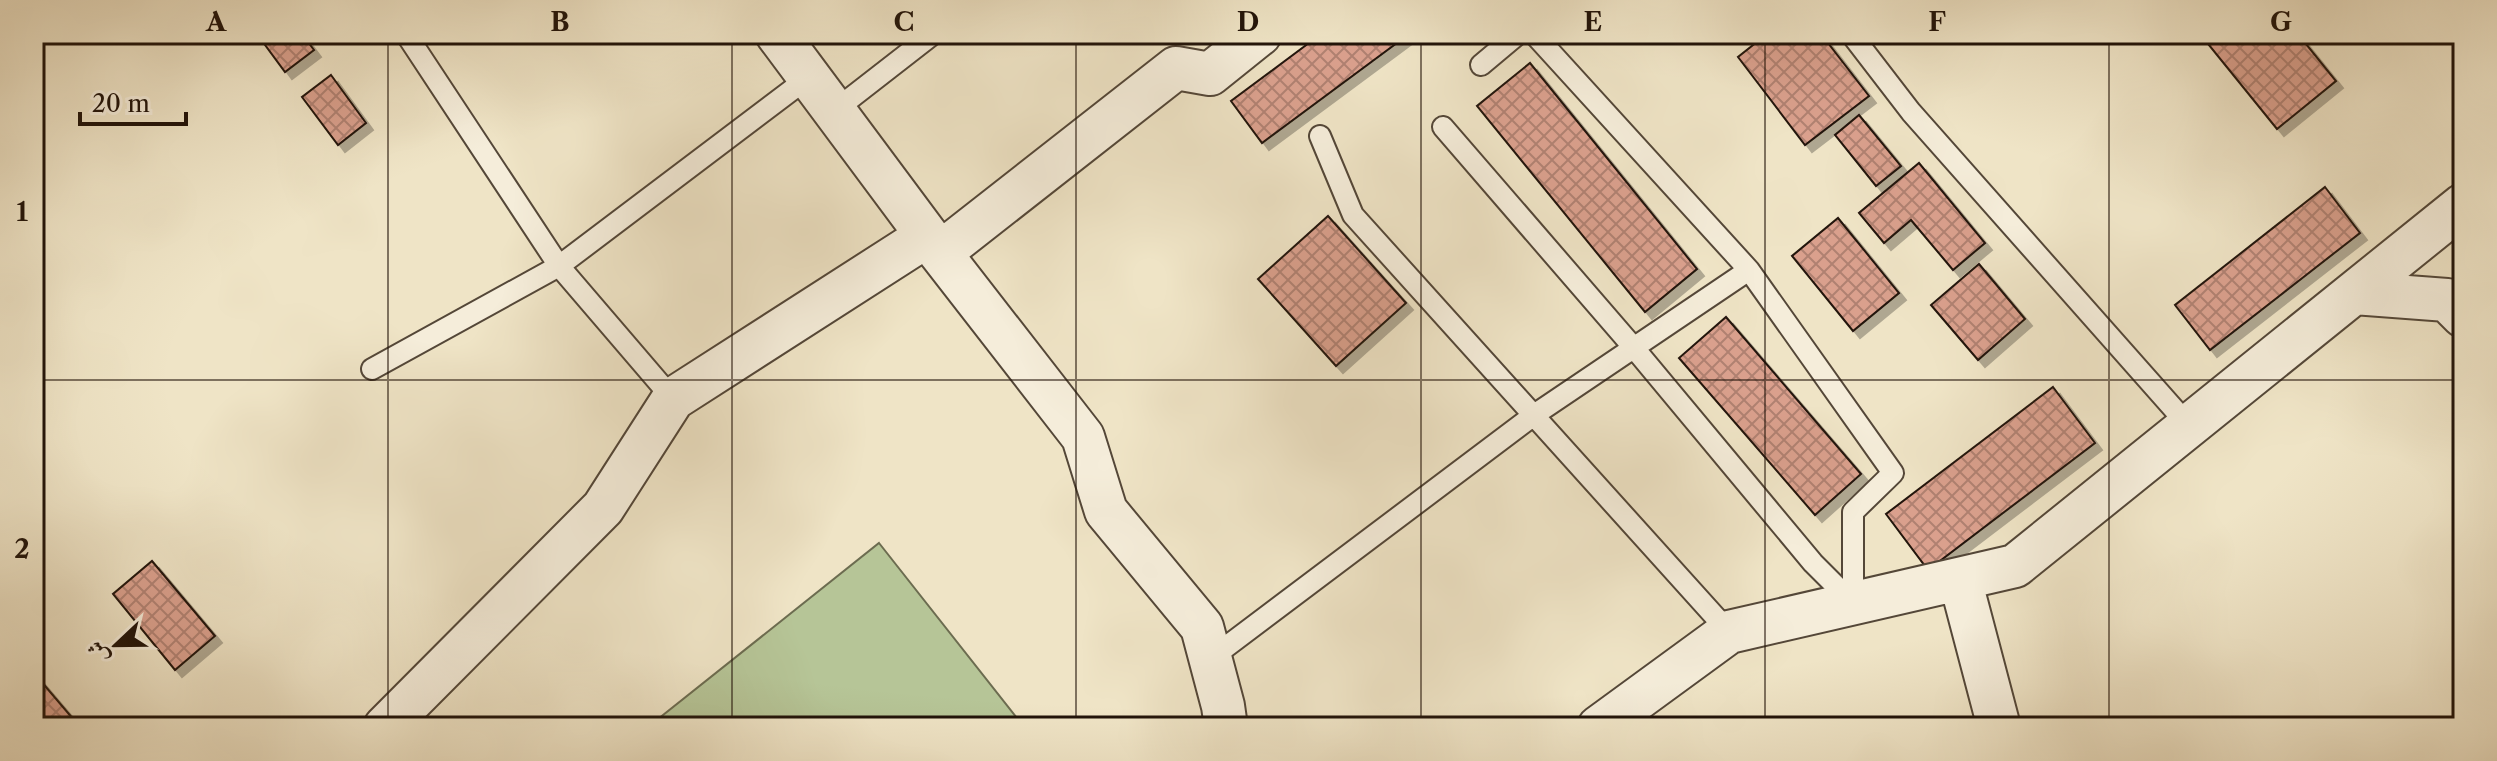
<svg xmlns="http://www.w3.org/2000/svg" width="2497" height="761" viewBox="0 0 2497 761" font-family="'Libre Caslon Text',Amiri,serif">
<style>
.grass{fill:#b6c597;stroke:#6c6c50;stroke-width:2}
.building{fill:url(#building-cross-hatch);stroke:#211309;stroke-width:2;filter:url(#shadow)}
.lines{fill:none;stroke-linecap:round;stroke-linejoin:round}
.service-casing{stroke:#544738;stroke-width:24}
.minor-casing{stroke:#544738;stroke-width:46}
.service{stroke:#f5edda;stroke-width:20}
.minor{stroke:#f5edda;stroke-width:42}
.grid{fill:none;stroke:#211309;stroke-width:2;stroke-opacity:0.55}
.neatline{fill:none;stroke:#211309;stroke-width:3}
.grid-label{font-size:26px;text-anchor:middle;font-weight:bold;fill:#211309}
</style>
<defs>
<pattern id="building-cross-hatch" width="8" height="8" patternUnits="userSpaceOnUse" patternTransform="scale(2)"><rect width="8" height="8" fill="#daa08d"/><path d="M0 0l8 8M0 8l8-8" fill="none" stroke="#b08171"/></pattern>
<filter id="shadow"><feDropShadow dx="7" dy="7" stdDeviation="0" flood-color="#0004"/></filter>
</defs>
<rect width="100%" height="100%" fill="#efe4c6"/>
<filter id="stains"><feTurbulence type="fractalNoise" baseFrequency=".0025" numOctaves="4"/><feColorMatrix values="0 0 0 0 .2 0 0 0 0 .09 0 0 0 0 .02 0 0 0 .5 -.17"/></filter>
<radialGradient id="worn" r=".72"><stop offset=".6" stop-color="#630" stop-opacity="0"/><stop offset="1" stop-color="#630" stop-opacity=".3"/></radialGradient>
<path class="grass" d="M 879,543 L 1024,727 L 648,727 Z"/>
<path class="building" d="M 257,34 L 302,34 L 314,50 L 285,72 Z
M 1321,34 L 1409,34 L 1262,143 L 1231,101 Z
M 1767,34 L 1821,34 L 1869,96 L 1805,145 L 1738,57 Z
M 2200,34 L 2298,34 L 2336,81 L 2277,129 Z
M 1530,63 L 1697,269 L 1645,312 L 1477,106 Z
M 331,75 L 366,123 L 338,145 L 302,97 Z
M 1859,115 L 1901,166 L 1876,186 L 1835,135 Z
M 1919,163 L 1985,243 L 1953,270 L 1911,220 L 1884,243 L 1859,213 Z
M 2325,187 L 2360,233 L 2210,350 L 2175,305 Z
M 1328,216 L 1406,303 L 1336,366 L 1258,279 Z
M 1838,218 L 1899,293 L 1853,331 L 1792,256 Z
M 1979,264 L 2025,319 L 1978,360 L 1931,305 Z
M 1726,317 L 1861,474 L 1815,515 L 1679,358 Z
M 2053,387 L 2095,443 L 1928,570 L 1886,514 Z
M 152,561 L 215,636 L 175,670 L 113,594 Z
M 34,673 L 80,727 L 34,727 Z"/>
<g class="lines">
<defs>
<path id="service" d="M 406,34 L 559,266 L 673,399
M 1534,34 L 1749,270 L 1893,473 L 1853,512 L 1853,604
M 1851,34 L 1911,112 L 2189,426
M 1481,65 L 1518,34
M 834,111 L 933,34
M 1443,127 L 1634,348 L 1813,563 L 1853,603
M 1320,136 L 1353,215 L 1729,632
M 372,369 L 559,266 L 809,77
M 1210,659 L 1534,415 L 1749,270"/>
<path id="minor" d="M 777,34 L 940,253 L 1083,437 L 1106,511 L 1202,627 L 1223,706 L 1226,727
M 940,253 L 1176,68 L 1210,74 L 1260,34
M 2354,293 L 2447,300 L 2463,316
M 1960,579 L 1999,727
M 385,727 L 603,508 L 673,399 L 927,236
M 1599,727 L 1729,632 L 2015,566 L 2463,205"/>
</defs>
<use href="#service" class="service-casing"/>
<use href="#minor" class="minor-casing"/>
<use href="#service" class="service"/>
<use href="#minor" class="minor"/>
</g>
<path class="grid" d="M 388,34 L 388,727M 732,34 L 732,727M 1076,34 L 1076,727M 1421,34 L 1421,727M 1765,34 L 1765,727M 2109,34 L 2109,727M 34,380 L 2463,380"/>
<rect width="2497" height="761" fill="none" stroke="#efe4c6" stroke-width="88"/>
<g transform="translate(116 645) rotate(248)" stroke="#f5edda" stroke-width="6" paint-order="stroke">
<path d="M0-6L14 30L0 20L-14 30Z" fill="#211309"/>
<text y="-12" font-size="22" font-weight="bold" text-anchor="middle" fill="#211309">ش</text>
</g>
<path d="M80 112v12h106v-12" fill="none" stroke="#211309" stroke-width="4"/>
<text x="92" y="112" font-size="24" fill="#211309" stroke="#f5edda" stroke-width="6" paint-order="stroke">20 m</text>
<rect x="44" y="44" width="2409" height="673" class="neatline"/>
<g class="grid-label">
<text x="216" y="31">A</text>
<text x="560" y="31">B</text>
<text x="904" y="31">C</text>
<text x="1248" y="31">D</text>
<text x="1593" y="31">E</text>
<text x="1937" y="31">F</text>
<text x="2281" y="31">G</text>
<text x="22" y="221">1</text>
<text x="22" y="558">2</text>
</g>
<rect width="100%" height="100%" filter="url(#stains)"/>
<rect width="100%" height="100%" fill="url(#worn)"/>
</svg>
